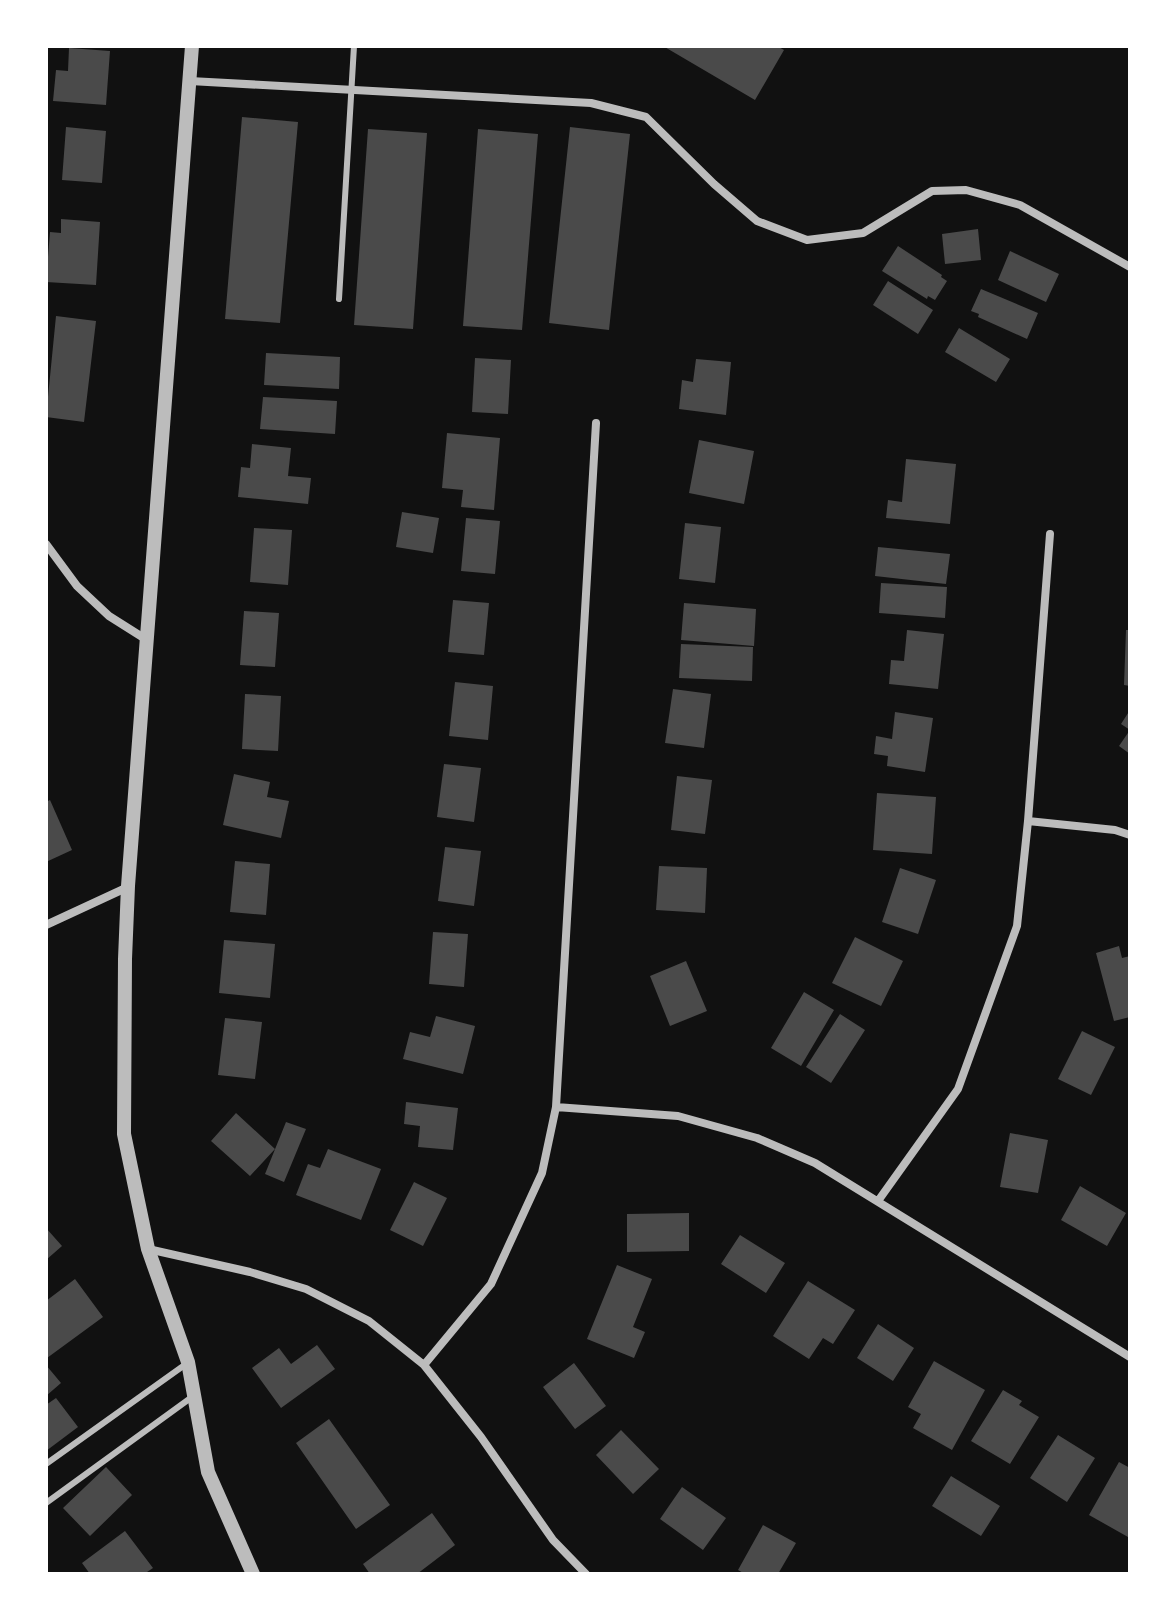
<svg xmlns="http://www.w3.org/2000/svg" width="1176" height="1620" viewBox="0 0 1176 1620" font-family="Cabin,sans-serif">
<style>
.building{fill:#4a4a4a}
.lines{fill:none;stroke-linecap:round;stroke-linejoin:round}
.service{stroke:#bcbcbc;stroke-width:6}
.minor{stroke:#bcbcbc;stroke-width:8}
.tertiary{stroke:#bcbcbc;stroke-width:14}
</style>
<rect width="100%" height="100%" fill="#111"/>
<path class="building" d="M 663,46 L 777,46 L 784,50 L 755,100 Z
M 69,48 L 110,51 L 106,105 L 53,101 L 56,70 L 68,71 Z
M 242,117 L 298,122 L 280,323 L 225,319 Z
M 66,127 L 106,131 L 102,183 L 62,180 Z
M 570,127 L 630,134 L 609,330 L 549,323 Z
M 368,129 L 427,133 L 413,329 L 354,325 Z
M 478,129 L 538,134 L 522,330 L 463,326 Z
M 61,219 L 100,222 L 96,285 L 46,282 L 50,232 L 61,233 Z
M 978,229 L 981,260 L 945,264 L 942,234 Z
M 898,246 L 942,275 L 941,277 L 947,281 L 935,300 L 928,296 L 927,299 L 882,271 Z
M 1010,251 L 1059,274 L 1046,302 L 998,280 Z
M 888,281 L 933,310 L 918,334 L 873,305 Z
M 981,289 L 1038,313 L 1027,339 L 978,317 L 979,314 L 971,311 Z
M 56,316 L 96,321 L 84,422 L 46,417 Z
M 959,328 L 1010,359 L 996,382 L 945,352 Z
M 266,353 L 340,357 L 339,389 L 264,385 Z
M 475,358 L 511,360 L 508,414 L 472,412 Z
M 696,359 L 731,362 L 726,415 L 679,409 L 682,380 L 693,382 Z
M 263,397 L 337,401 L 335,434 L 260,429 Z
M 447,433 L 500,438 L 494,510 L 461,507 L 463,490 L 442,488 Z
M 699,440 L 754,451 L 744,504 L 689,493 Z
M 252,444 L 291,448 L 288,476 L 311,478 L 308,504 L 238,497 L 241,467 L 250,468 Z
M 906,459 L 956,464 L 950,524 L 886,518 L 888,500 L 902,502 Z
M 402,512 L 439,518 L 433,553 L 396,547 Z
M 466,518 L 500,521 L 495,574 L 461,571 Z
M 685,523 L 721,527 L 715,583 L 679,579 Z
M 254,528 L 292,530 L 288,585 L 250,582 Z
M 878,547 L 950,554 L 946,584 L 875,576 Z
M 881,583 L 947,587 L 945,618 L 879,613 Z
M 453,600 L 489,603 L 484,655 L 448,652 Z
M 684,603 L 756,609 L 754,646 L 681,640 Z
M 244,611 L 279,613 L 275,667 L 240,665 Z
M 907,630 L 944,634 L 938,689 L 889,684 L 891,660 L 904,661 Z
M 1126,630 L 1130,630 L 1130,686 L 1124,685 Z
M 681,644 L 753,647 L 752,681 L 679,678 Z
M 455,682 L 493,686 L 488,740 L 449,736 Z
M 673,689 L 711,694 L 704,748 L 665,743 Z
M 245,694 L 281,696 L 278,751 L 242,749 Z
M 1130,710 L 1130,754 L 1119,746 L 1130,730 L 1121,724 Z
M 895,712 L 933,718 L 925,772 L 887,766 L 888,756 L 874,754 L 876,736 L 892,739 Z
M 444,764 L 481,768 L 474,822 L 437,817 Z
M 234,774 L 270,782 L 267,797 L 289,801 L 281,838 L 223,825 Z
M 677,776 L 712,780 L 705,834 L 671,830 Z
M 877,793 L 936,797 L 932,854 L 873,850 Z
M 50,800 L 72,850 L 46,862 L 46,802 Z
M 445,847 L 481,851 L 474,906 L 438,901 Z
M 235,861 L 270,864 L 266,915 L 230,912 Z
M 659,866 L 707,868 L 705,913 L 656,910 Z
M 900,868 L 936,880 L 918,934 L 882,922 Z
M 433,932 L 468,934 L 464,987 L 429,984 Z
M 855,937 L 903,961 L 881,1006 L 832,983 Z
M 224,940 L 275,944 L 270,998 L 219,993 Z
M 1119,946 L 1122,958 L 1130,956 L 1130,1017 L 1114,1021 L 1096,953 Z
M 686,961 L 707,1011 L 670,1026 L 650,976 Z
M 804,992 L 834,1010 L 801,1066 L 771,1048 Z
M 840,1014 L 865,1030 L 831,1083 L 806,1067 Z
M 436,1016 L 475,1026 L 463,1074 L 403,1059 L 410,1032 L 430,1037 Z
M 225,1018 L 262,1022 L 255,1079 L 218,1075 Z
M 1082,1031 L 1115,1047 L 1091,1095 L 1058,1079 Z
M 406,1102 L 458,1108 L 453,1150 L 418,1147 L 420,1126 L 404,1124 Z
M 236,1113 L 275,1149 L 250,1176 L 211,1141 Z
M 286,1122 L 306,1129 L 284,1182 L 265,1174 Z
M 1010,1133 L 1048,1140 L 1038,1193 L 1000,1187 Z
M 328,1149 L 381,1169 L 361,1220 L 296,1195 L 308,1164 L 320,1168 Z
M 414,1182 L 447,1198 L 423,1246 L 390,1230 Z
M 1080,1186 L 1126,1213 L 1107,1246 L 1061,1220 Z
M 689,1213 L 689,1251 L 627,1252 L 627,1214 Z
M 46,1228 L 62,1246 L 46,1260 Z
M 740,1235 L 785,1263 L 766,1293 L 721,1264 Z
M 617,1265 L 652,1279 L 633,1327 L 645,1332 L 634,1358 L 587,1339 Z
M 75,1279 L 103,1317 L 47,1358 L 46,1301 Z
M 808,1281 L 855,1310 L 833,1344 L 823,1338 L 809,1359 L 773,1336 Z
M 878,1324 L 914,1348 L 893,1381 L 857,1358 Z
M 317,1345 L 335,1369 L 281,1408 L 252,1368 L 279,1348 L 291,1364 Z
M 934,1361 L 985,1390 L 952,1450 L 913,1428 L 921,1414 L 908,1407 Z
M 574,1363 L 606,1406 L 575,1429 L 543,1387 Z
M 46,1365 L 61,1383 L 46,1396 Z
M 1003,1390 L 1022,1401 L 1019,1405 L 1039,1417 L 1010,1464 L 971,1441 Z
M 56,1398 L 78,1427 L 46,1451 L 46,1405 Z
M 329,1419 L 390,1505 L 356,1529 L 296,1443 Z
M 621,1430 L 659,1469 L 633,1494 L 596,1455 Z
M 1058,1435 L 1095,1458 L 1067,1502 L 1030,1478 Z
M 1119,1462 L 1130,1468 L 1128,1537 L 1089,1515 Z
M 106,1467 L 132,1495 L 90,1536 L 63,1508 Z
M 951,1476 L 1000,1506 L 981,1536 L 932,1506 Z
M 682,1487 L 726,1518 L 703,1550 L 660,1519 Z
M 432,1513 L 455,1545 L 417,1574 L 370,1574 L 363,1564 Z
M 763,1525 L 796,1543 L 778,1574 L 745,1574 L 738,1570 Z
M 125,1531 L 153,1568 L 144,1574 L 90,1574 L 82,1563 Z"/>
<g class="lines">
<path class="service" d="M 339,299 L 354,46
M 46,1464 L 186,1364
M 46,1503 L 192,1397"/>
<path class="minor" d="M 190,81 L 591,103 L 646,117 L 714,184 L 757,221 L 807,240 L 863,233 L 932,191 L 966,190 L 1020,205 L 1130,267
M 46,544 L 77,586 L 109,616 L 147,640
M 1028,821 L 1115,830 L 1130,835
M 46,925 L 128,887
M 556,1107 L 678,1116 L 757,1138 L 815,1163 L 1130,1357
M 878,1201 L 958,1089 L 1017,926 L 1028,821 L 1050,534
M 148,1249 L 250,1272 L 306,1289 L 369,1321 L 424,1365 L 481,1437 L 553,1540 L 586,1574
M 424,1365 L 491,1284 L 542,1173 L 556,1107 L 596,423"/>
<path class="tertiary" d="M 192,46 L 128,886 L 125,959 L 124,1134 L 148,1249 L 188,1362 L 208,1472 L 253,1574"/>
</g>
<rect width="1176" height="1620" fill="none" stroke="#ffffff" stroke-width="96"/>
</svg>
